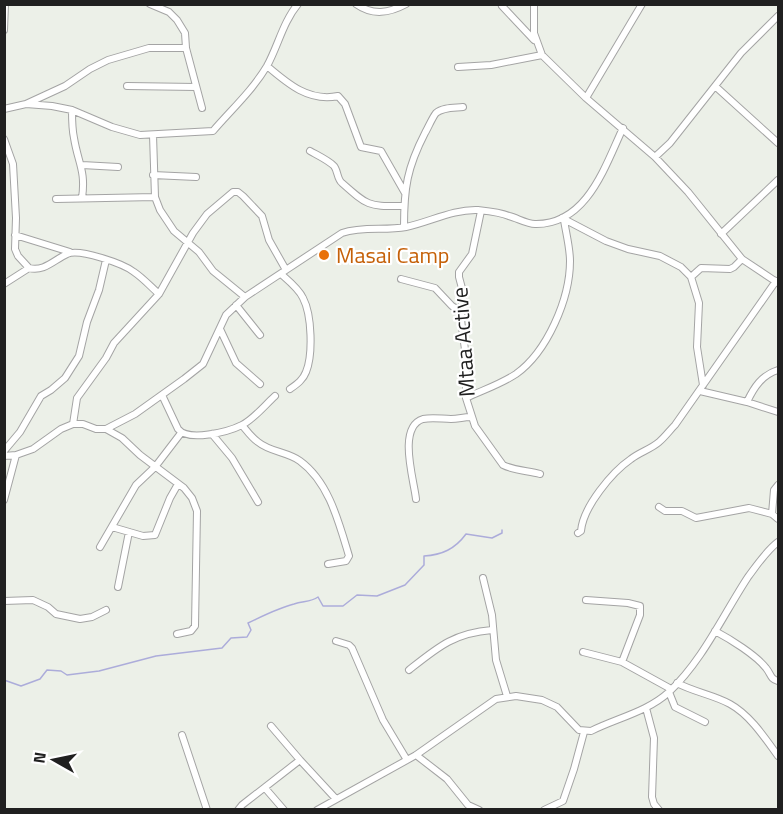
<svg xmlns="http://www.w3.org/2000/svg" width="783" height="814" viewBox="0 0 783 814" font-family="'Titillium Web',sans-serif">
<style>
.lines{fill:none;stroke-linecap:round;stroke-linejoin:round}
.stream{stroke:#acacda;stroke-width:1.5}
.minor-casing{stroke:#a4a4a4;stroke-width:8}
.minor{stroke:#fff;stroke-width:6}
.food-dot{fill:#e8710a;stroke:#fff;stroke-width:2}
.labels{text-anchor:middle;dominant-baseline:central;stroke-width:4.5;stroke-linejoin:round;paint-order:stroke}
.food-label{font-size:22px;fill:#c56008;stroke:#fff;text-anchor:start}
.street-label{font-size:22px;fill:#202020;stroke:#fff}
</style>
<rect width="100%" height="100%" fill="#ecf0e8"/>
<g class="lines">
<path class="stream" d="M 4,680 L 21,686 L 40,679 L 47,670 L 61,671 L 67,675 L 99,671 L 156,656 L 222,648 L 231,638 L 247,637 L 251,630 L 248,623 C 263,616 278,608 294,604 C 303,601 311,602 318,597 L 323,606 L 343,606 L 357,595 L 377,596 L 405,585 L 424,565 L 424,556 C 442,555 455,549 466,534 L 492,538 L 502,533 L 502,530"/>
<defs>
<path id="minor" d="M 150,4 L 169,12 L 177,20 L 185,33 L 186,48 L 202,108
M 356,4 C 373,16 389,13 406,4
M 534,4 L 534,33 L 542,55 L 586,98 L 655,157 L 688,192 L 742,259 L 778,283
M 502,6 L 534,40
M 4,30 L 5,4
M 267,66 C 288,84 309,102 338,96 L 345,104 L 361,147 L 381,151 L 405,193
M 458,67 L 491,65 L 542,55
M 127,86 L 196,87
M 715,86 L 778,143
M 586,98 L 642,4
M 26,104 L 65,86 L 90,69 L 108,60 L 149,48 L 186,48
M 4,109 L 26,104 L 52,106 L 72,110 L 112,127 L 140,135 L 213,131 C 232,109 252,91 267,66 C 278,46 283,22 298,4
M 72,110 C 72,119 72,129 74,138 C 78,163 86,171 82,198
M 153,135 L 155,197 L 160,210 L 174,231 L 199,252 L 213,271 L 245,297
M 4,139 L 13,164 L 16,218 L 15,249 L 18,256 L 29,268 C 44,272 54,260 67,254 C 79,248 124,264 134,272 C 143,278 151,287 159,294
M 310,151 C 317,155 328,160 334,166 C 338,171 337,179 342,183 C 369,207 368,206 404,206
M 655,157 L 670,143 L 741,53 L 778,16
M 82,165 L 118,167
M 153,175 L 196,177
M 56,199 L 155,197
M 481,211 L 472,254 L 459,272 L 459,277 L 463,292 L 461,320 L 466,357 L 466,398 L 475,426 L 503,465 C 512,470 529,471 540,474
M 562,218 L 606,241 L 628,249 L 660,256 L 681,267 L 691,277 L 699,303 L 697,347 L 703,385
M 404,227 C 404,188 407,168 425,133 C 428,128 432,118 436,113 C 443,107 455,108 463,107
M 721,234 L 778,180
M 15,235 L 70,252
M 281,274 C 289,281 299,289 303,298 C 312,315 313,355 306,372 C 303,380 297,384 290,389
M 691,277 L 701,268 L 730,269 L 734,267 L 742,259
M 401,279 L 435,288 L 452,306 L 462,312
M 4,284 L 29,268
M 236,305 L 260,335
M 220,329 L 236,363 L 260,384
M 700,391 L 747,402 L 778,412
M 162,395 L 178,429 C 188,442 228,432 242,425 C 254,419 265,405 275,396
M 466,398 C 483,390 501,384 516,374 C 547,352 570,299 570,261 C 570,248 566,233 564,220
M 747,402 C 754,387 762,375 778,370
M 73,424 L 77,398 L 106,358 L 114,343 L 159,294 L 193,233 L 207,214 L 233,192 L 238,192 L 243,196 L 262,216 L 269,240 L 286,270
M 242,425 C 247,431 252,438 258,442 C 270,452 288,452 300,461 C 329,482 339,523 349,556 L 346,561 L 328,564
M 106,429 L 122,438 L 140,455 L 184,488 L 192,498 L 197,511 L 195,626 L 191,631 L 177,634
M 212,434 L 232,458 L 258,502
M 4,451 L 20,432 L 41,396 L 51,390 L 65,378 L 79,356 L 87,322 L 99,290 L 106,260
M 4,456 L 16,455 L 33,449 L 61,429 L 73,424 L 83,424 L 96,429 L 106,429 L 135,414 L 184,379 L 203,364 L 226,315 L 245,297 L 342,233 C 363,226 385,231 406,227 C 430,222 453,209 478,210 C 488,211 500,212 509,216 C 517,218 527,224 535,224 C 587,225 605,166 623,128
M 416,499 C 414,480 397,427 423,419 C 433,417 442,419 451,419 C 458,419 464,417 470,417
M 4,500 L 16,455
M 659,507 L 665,511 L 682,511 L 696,518 L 749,508 L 772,514 L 778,519
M 772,514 L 774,490 L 778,485
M 112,527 L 143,536 L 155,535 L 170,498 L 178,484
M 578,533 L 581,531 C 583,507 612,472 631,459 C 640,452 651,449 659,442 C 665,437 670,430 675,425 L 776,281
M 100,547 L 136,485 L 155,467 L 181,433
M 483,578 L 492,615 L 496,660 L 507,696
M 118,587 L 129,532
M 586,600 L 628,603 L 640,606 L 640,615 L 622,662
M 4,601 L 33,600 L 48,607 L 56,614 L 80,619 L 92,617 L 106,610
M 715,631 C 730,639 756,655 766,668 C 771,674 770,679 778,681
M 336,641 L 349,645 L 352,648 L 383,720 L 407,760
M 583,652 L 622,662 L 671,689
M 409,670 C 438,647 454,633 492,630
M 677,683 C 694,692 714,695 730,704 C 750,715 765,738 778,756
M 669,692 L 675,707 L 705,722
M 646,708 L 654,738 L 652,797 L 654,804 L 659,810
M 271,726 L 300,760
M 182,735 L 207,810
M 416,755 L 447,779 L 468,805 L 479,810
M 265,788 L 284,810
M 238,810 L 242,805 L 300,760 L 336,799
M 317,810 L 416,755 L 496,699 L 516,696 L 542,700 L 557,707 L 579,730 L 591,731 C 617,718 647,712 669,692 C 703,660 723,615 748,577 C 757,565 766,551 778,542
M 544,810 L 563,801 L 574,769 L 584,732"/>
</defs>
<use href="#minor" class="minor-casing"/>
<use href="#minor" class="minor"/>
</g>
<circle class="food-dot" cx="324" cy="255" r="6"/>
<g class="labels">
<g class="food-label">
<text x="336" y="255">Masai Camp</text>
</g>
<g class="street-label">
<text transform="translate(463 342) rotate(-94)">Mtaa Active</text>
</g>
</g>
<rect width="783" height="814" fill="none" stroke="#202020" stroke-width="12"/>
<g transform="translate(54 760) rotate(279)" stroke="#ffffff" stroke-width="4.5" paint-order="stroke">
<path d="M0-4.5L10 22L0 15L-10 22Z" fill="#202020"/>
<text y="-9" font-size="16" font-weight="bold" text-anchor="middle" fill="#202020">N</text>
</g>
</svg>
